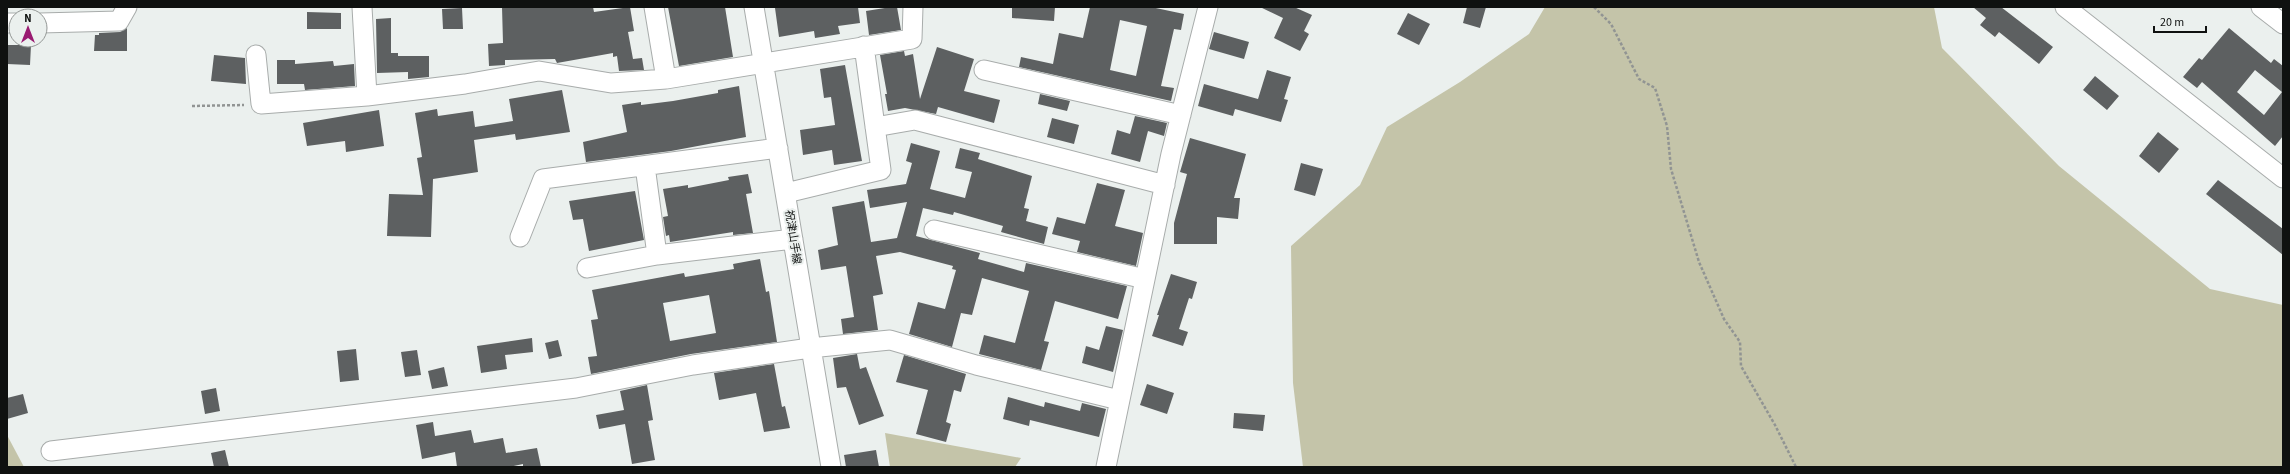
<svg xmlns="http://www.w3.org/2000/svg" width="2290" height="474" viewBox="0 0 2290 474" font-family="'Source Sans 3','Noto Sans JP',sans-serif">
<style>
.green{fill:#c4c4a9}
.building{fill:#5d6061;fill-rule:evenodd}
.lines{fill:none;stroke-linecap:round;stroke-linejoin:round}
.minor-casing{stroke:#a8acab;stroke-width:21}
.path{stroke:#919493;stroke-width:2.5;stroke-dasharray:3 2;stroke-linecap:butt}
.minor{stroke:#fff;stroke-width:19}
.labels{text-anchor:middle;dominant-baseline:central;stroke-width:4;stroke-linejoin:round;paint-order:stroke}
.street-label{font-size:11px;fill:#0f1110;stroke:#ebf0ee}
</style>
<rect width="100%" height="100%" fill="#ebf0ee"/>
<path class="green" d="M 1545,7 L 1934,7 L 1942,48 L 2059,166 L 2210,289 L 2283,305 L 2283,467 L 1303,467 L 1293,383 L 1291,246 L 1360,185 L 1387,127 L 1460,82 L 1529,34 Z
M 885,433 L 1021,458 L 1015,467 L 890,467 Z
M 7,435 L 24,467 L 7,467 Z"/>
<path class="building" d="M 502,7 L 593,7 L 594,12 L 630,7 L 634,31 L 628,32 L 633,59 L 642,58 L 644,70 L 619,71 L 617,56 L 613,57 L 613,53 L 557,63 L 555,59 L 505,60 L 505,65 L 489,66 L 488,44 L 503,43 Z
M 668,7 L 725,7 L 733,57 L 679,66 Z
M 783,7 L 858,7 L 860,23 L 838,26 L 840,34 L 815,38 L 814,31 L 779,37 L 775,8 Z
M 891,7 L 897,7 L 901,30 L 869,35 L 866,11 Z
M 1012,7 L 1055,7 L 1054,21 L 1012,18 Z
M 1090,7 L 1151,7 L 1184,14 L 1181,30 L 1174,29 L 1161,86 L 1174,88 L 1171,101 L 1019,67 L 1021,57 L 1053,64 L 1059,33 L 1083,38 ZM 1120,20 L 1147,26 L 1136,76 L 1110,70 Z
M 1260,7 L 1294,7 L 1312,15 L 1304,31 L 1309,34 L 1300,51 L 1274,38 L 1283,18 Z
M 1467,7 L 1486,7 L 1480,28 L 1463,23 Z
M 1973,7 L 2001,7 L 2053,47 L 2039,64 L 1999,32 L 1995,37 L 1980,25 L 1986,18 Z
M 462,8 L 463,29 L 443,29 L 442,9 Z
M 307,12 L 341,13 L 341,29 L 307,29 Z
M 1408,13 L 1430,24 L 1419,45 L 1397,34 Z
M 391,18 L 391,53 L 398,53 L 398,56 L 429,56 L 429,77 L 408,79 L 408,72 L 377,73 L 376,19 Z
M 127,28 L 127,51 L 94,51 L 95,35 L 99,35 L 99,33 L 120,32 Z
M 2229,28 L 2271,63 L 2274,59 L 2283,66 L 2283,136 L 2275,146 L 2202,82 L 2197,88 L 2183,77 L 2199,58 L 2202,60 ZM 2255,70 L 2282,92 L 2264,115 L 2237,92 Z
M 1214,32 L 1249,42 L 1244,59 L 1209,49 Z
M 7,45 L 31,45 L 30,65 L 7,64 Z
M 937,47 L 974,59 L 964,91 L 1000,100 L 994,123 L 938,107 L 936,114 L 905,108 L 888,111 L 885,94 L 887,94 L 880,55 L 904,51 L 905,56 L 913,54 L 920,99 Z
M 214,55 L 245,58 L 246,84 L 211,81 Z
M 277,60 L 295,60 L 295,64 L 333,61 L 334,66 L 354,64 L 355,86 L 305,90 L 304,84 L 277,84 Z
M 845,65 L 862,161 L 834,165 L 832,150 L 803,155 L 800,130 L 835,125 L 831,97 L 824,98 L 820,69 Z
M 1267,70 L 1291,77 L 1284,99 L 1288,100 L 1281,122 L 1235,109 L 1233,116 L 1198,106 L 1204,84 L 1258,99 Z
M 2095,76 L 2119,96 L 2107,110 L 2083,90 Z
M 739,86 L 746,137 L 671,151 L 586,162 L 583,142 L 627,132 L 622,105 L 641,102 L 641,105 L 673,101 L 718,93 L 718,90 Z
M 562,90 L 570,132 L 516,140 L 515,134 L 474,140 L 478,172 L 433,179 L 431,237 L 387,236 L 389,194 L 423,195 L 417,158 L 422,157 L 415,113 L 437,109 L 438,116 L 473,111 L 475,127 L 513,121 L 509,99 Z
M 1040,94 L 1070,101 L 1067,111 L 1038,104 Z
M 379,110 L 384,146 L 346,152 L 345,141 L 307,146 L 303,123 Z
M 1135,116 L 1167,123 L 1164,136 L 1148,131 L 1140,162 L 1111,154 L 1117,130 L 1130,134 Z
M 1052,118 L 1079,125 L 1074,144 L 1047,137 Z
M 2158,132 L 2179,149 L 2159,173 L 2139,156 Z
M 1190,138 L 1246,154 L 1234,198 L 1240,198 L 1238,219 L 1217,217 L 1217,244 L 1174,244 L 1174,223 L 1187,174 L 1180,172 Z
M 911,143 L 940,151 L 930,189 L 965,198 L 972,172 L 955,168 L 960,148 L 980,153 L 978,159 L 1032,176 L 1024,208 L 1029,209 L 1026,221 L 1048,227 L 1044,244 L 1001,232 L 1003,226 L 954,212 L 953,215 L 923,208 L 916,236 L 980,253 L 978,259 L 1024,272 L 1026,263 L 1127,286 L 1118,319 L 1055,301 L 1044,341 L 1049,342 L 1041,370 L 979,354 L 984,335 L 1015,343 L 1029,291 L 982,278 L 972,315 L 961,313 L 952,347 L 909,334 L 918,302 L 945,309 L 956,270 L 952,269 L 953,266 L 900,252 L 876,256 L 883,294 L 873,296 L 878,330 L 843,334 L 841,319 L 854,317 L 846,266 L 821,270 L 818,250 L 838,245 L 832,207 L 864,201 L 871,242 L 897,238 L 907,202 L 870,208 L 867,190 L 906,184 L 912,163 L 906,161 Z
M 1301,163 L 1323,169 L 1315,196 L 1294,190 Z
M 748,174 L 752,193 L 746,194 L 753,233 L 733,235 L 733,232 L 670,242 L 669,235 L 666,236 L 663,217 L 668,216 L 663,189 L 688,185 L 688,188 L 729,180 L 728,177 Z
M 2218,180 L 2283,229 L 2283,255 L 2206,194 Z
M 1097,183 L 1125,190 L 1115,226 L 1143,233 L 1136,266 L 1077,252 L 1080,241 L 1052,234 L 1057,217 L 1085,224 Z
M 635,191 L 644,240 L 589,251 L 583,219 L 573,220 L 569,201 Z
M 760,259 L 766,292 L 769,291 L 777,342 L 691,354 L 591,374 L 588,357 L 597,356 L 591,320 L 598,319 L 592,290 L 684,273 L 685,277 L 734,269 L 733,264 ZM 709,295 L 716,333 L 670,341 L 663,303 Z
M 1171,274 L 1197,282 L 1192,299 L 1189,298 L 1179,329 L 1188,332 L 1183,346 L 1152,336 L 1159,315 L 1157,315 Z
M 1106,326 L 1123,330 L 1113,372 L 1082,363 L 1086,346 L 1099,350 Z
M 532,338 L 533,352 L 505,355 L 507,369 L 481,373 L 477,346 Z
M 558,340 L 562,356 L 549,359 L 545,343 Z
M 356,349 L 359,380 L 340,382 L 337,351 Z
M 417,350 L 421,375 L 405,377 L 401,352 Z
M 857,354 L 860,369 L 866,367 L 884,416 L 859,425 L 846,387 L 837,388 L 833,358 Z
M 904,355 L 966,374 L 961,392 L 954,390 L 946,422 L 951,424 L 946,442 L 916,434 L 928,390 L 896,382 Z
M 774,364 L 782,407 L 785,406 L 790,428 L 764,432 L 756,393 L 719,400 L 714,373 Z
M 444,367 L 448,386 L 432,389 L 428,371 Z
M 1147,384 L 1174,393 L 1167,414 L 1140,405 Z
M 647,385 L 653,420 L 648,421 L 655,460 L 632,464 L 625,424 L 599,429 L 596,415 L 624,410 L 620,391 Z
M 216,388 L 220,411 L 205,414 L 201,391 Z
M 23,394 L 28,413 L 7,419 L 7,398 Z
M 1008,397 L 1044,407 L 1045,402 L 1080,411 L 1082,403 L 1106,409 L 1099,437 L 1030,420 L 1029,426 L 1003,419 Z
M 1234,413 L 1265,415 L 1263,431 L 1233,428 Z
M 433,422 L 435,436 L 471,430 L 474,443 L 503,438 L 506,453 L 537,448 L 541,467 L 523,467 L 523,464 L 509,467 L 457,467 L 455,452 L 422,459 L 416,425 Z
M 225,450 L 229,467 L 214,467 L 211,453 Z
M 876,450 L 879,467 L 846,467 L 844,455 Z"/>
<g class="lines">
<defs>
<path id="minor" d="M 362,7 L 367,96
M 654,7 L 666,79
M 754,7 L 831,467
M 2065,7 L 2283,178
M 2261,7 L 2283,24
M 7,23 L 16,23
M 40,23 L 119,21 L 127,7
M 256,55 L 261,104 L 367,96 L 465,84 L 539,71 L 611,83 L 666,79 L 912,39 L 913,7
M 984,70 L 1181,115
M 875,127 L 915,120 L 1165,185
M 645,166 L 657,255
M 786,193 L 881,170 L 864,46
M 934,230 L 1145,279
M 520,237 L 543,179 L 778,148
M 587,268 L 657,255 L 793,239
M 51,451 L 576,388 L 693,365 L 810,348 L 890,340 L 976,365 L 1119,400
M 1106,467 L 1171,154 L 1208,7"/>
</defs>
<use href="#minor" class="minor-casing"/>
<path class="path" d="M 1594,7 L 1611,24 L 1639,79 L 1655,88 L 1667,126 L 1671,169 L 1699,262 L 1724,319 L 1740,342 L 1741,366 L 1775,425 L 1796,467
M 192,106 L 244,105"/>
<use href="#minor" class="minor"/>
</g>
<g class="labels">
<g class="street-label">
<text transform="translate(793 237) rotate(81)">祝津山手線</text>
</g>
</g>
<rect width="2290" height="474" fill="none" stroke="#0f1110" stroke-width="16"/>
<g transform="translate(28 28)"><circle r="19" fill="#ebf0ee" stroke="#939795"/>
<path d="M0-3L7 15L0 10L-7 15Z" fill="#991a71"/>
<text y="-6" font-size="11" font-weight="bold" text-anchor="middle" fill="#0f1110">N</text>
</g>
<path d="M2154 26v6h52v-6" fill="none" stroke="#0f1110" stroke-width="2"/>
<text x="2160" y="26" font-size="12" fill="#0f1110" stroke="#ebf0ee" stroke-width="3" paint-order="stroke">20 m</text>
</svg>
